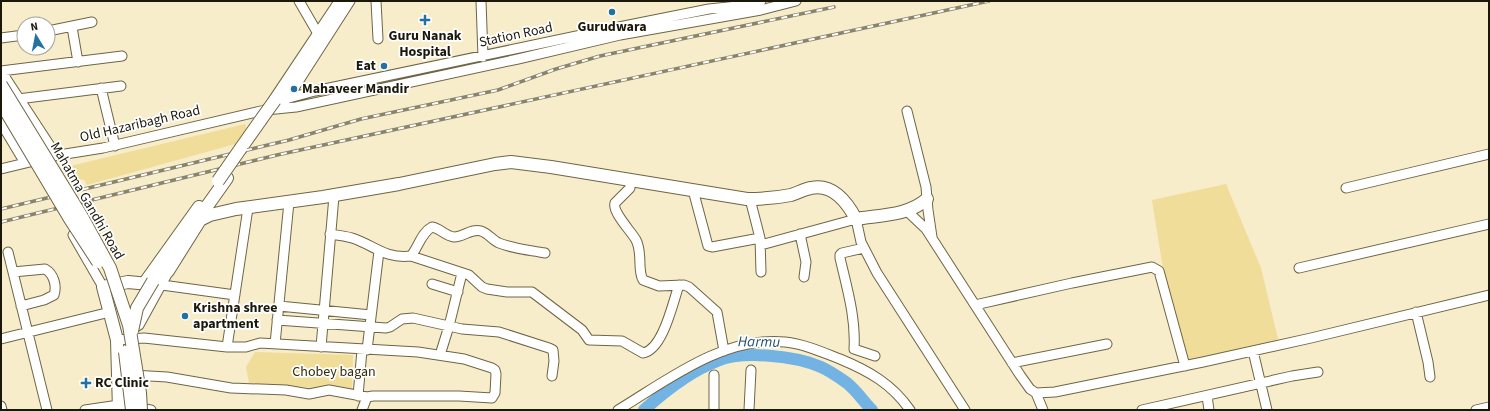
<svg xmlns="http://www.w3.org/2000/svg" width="1490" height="411" viewBox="0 0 1490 411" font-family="'Source Sans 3',sans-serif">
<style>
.green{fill:#f1dd9a}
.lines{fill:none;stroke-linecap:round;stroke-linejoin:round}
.river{stroke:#72b3e3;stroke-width:12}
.minor-casing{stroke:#6e6546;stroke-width:11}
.major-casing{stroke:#6e6546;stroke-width:14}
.minor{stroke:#fff;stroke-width:9}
.major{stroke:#fff;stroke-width:12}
.rail-casing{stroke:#8b846c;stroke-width:3.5}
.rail{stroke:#fff;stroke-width:2;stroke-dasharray:6;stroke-linecap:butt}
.major-bridge-casing{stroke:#6e6546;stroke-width:14;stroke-linecap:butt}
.major-bridge{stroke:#fff;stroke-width:12}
.poi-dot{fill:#2371a3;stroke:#fff;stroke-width:1.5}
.labels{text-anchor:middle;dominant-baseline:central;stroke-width:3.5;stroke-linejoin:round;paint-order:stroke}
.poi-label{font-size:14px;font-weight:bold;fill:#1b180b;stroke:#fff;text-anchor:start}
.street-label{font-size:14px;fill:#1b180b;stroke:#fff}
.park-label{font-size:14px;fill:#342a09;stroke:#fff}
.water-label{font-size:15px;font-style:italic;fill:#1f5070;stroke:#fff}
</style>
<rect width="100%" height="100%" fill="#f7edca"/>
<path class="green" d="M 245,124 L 250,140 L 87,185 L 84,180 L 69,177 L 66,167 Z
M 1226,184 L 1261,268 L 1279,343 L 1184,363 L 1166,288 L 1152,200 Z
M 255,352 L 353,355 L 352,391 L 249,383 L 246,367 Z"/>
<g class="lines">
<path class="river" d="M 644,410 C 665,391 690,371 717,361 C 743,350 796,356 821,367 C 830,371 840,378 847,383 C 857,391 863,401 872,410"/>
<defs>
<path id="minor" d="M 299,1 L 317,32
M 376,1 L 378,39
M 481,1 L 483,57
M 72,27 L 78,62
M 48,31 L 92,22
M 1,38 L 24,35
M 101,88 L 115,146
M 18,99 L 121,86
M 287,99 L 350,1
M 266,110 L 296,107 L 518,59 L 620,35 L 761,10 L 796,1
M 907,111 L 926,187 L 928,210 L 932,237
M 1,123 L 25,163
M 59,155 L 54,152 L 1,71 L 122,56
M 1,169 L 59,155 L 103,148 L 265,110 L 278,101 L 315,91 L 624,26 L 709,9 L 747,5 L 761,1
M 630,179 L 630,188 L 615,203 C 612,212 631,231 636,240 C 643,253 637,270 643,280 L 659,286 L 684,285 L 689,287 L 717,312 L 724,351
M 1346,188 L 1489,154
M 693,190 L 708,246 L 712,247 L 760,238 L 761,272
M 750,199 L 760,238
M 907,211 L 926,229 L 1020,375 L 1030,389 L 1036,393 L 1055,392 L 1203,362 L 1311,338 L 1489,295
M 330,234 C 337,235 345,236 352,238 C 374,245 384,259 411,256 C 419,246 421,233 432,227 C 440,228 445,236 454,237 C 464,237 471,228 481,231 C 488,233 492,240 499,243 C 514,249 529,250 545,253
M 800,234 L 806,262 L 804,277
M 73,235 L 103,287
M 761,245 L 856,219 L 861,242 L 877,273 L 965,410
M 864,248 L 842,253 L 840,255 L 840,258 C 847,288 856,318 854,349 L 875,356
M 8,252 L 47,410
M 411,256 L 469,275 L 482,287 L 487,289 L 507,292 L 532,292 L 582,330 L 589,340 L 622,341 L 643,353 C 663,350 673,302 679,285
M 1299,268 L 1489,224
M 13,272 L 45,269 C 54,274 57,286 54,295 L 44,300 L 21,306
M 432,284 L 458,292
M 162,285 L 235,295
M 975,305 L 1072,283 L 1152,267 L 1159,271 L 1185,366
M 279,306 L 371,315
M 1416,312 L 1428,362 L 1430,377
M 277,320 L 386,328 L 390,327 L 402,319 L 413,318 L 462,329 L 499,332 L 549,348 L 553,350 L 554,361 L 552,376
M 131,330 L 139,325 L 166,276
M 1,339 L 110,312
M 117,340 L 144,338 L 227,347 L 248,208
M 275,344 L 289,202
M 227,347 L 246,347 L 260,343 L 418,352 L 464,359 L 492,368 L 495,370 L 496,374 L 495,393 L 492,398 L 459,396 L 373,396 L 367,397 L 362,410
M 321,347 L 334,196
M 367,350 L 379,251
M 1253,351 L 1267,410
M 440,355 L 449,326 L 462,273
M 1012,363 L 1107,344
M 132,375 L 167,377 L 231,388 L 286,390 L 309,394 L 329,390 L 367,397
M 714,375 L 714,410
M 1036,393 L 1043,410
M 358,396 L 362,350
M 1207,396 L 1209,410
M 1,406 L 2,410
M 85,410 L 119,405 L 151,410
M 618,410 C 668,380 723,336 785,342 C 804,344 822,352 840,359 C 869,371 892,384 910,410
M 749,410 L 751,370
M 1142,410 L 1292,376 L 1318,372
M 1476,410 L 1489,407"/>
<path id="major" d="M 275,100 L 341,1
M 241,148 L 260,121
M 198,219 L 227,178
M 146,281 L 199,207
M 119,410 L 117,340 L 103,287 L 128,282 L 149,284 L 156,283 L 168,271 L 200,220 L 210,215 L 236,209 L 323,197 L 399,184 L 495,164 L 511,162 L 551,167 L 747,199 C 762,199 776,198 791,195 C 798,193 804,189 811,188 C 833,183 847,202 856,219 C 879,215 908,216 927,199"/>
</defs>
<use href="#minor" class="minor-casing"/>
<use href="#major" class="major-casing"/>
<use href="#minor" class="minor"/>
<use href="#major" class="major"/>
<defs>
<path id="rail" d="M 1,209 L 289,140 L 361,119 L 498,90 L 556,69 L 600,56 L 834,7
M 1,222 L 277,155 L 989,1"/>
</defs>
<use href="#rail" class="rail-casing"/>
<use href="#rail" class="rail"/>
<defs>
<path id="major-bridge" d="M 1,85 L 82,217 L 110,268 L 129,325 L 140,393 L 141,410
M 1,103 L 70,219 L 98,262
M 260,121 L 275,100
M 218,181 L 241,148
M 132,331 L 137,308 L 153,281
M 125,352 L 132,410"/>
</defs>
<use href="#major-bridge" class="major-bridge-casing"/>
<use href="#major-bridge" class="major-bridge"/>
</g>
<g class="poi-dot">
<circle cx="612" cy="12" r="4"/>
<path d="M423 14h4v4h4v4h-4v4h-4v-4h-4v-4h4z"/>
<circle cx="384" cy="66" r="4"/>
<circle cx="294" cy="89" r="4"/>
<circle cx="185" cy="316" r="4"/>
<path d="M84 377h4v4h4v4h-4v4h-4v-4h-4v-4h4z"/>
</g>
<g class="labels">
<g class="poi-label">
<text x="612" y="27" text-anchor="middle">Gurudwara</text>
<text x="425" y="36" text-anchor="middle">Guru Nanak<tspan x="425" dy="16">Hospital</tspan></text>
<text x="376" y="66" text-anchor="end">Eat</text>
<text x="302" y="89">Mahaveer Mandir</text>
<text x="193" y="308">Krishna shree<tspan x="193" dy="16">apartment</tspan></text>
<text x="95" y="383">RC Clinic</text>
</g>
<g class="street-label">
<text transform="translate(516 35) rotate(-12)">Station Road</text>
<text transform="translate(140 124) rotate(-13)">Old Hazaribagh Road</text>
<text transform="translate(87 201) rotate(60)">Mahatma Gandhi Road</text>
</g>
<g class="park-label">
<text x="334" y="372">Chobey bagan</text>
</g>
<g class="water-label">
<text transform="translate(759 342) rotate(1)">Harmu</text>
</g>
</g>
<rect width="1490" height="411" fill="none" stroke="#1b180b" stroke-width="4"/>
<g transform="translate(36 36) rotate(350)"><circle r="19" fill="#ffffff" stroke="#a4a39d"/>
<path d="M0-3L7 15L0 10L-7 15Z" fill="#2371a3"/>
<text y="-6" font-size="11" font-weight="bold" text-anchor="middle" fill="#1b180b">N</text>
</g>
</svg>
